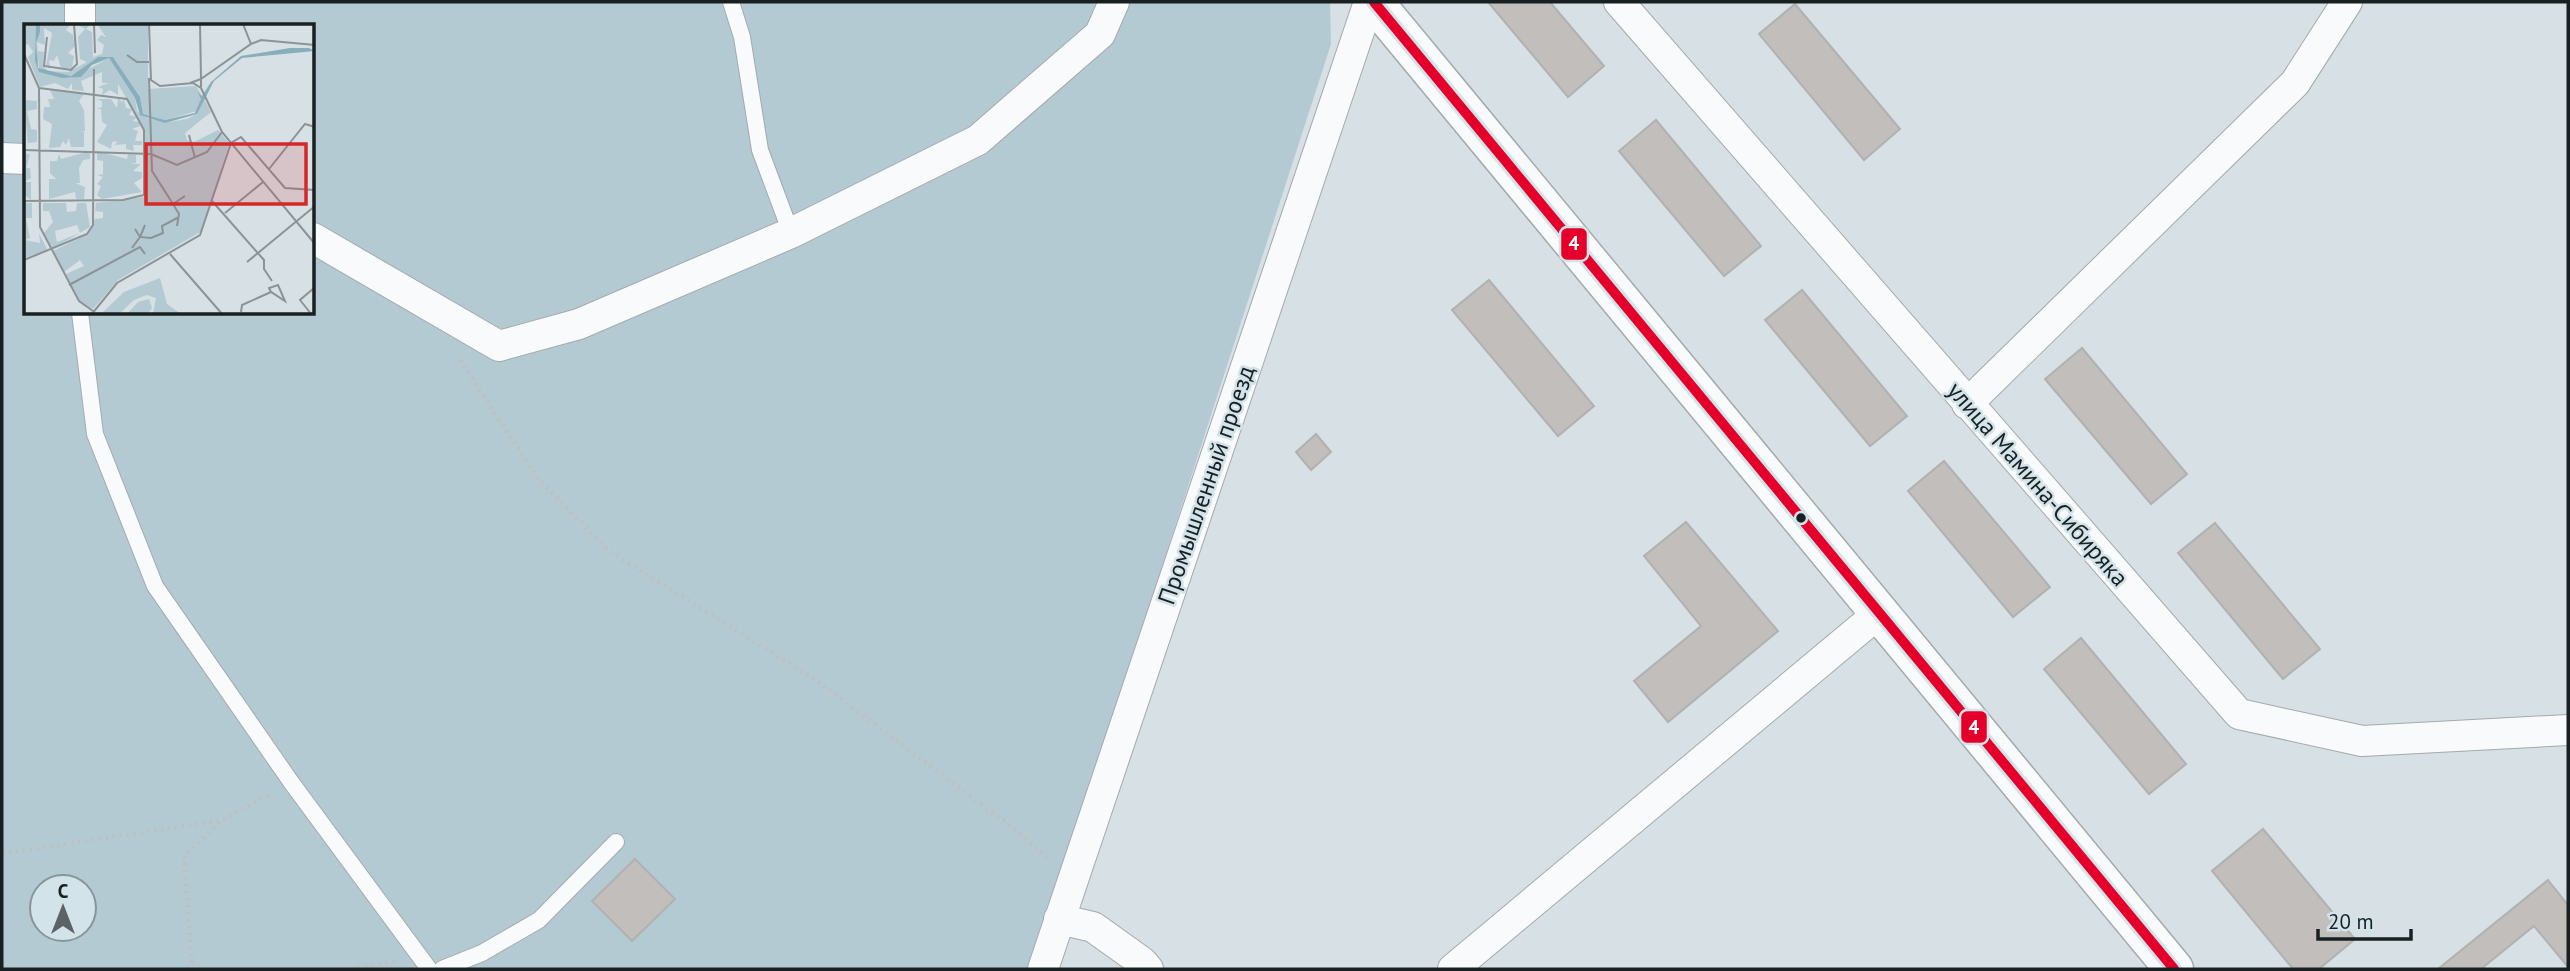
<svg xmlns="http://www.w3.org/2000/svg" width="2570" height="971" viewBox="0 0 2570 971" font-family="'PT Sans',sans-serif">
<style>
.green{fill:#b4cad2;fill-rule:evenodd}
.building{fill:#c2bebb;stroke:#b0b1b1;stroke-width:2}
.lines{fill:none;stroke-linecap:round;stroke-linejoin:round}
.lane-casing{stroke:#a3aaad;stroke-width:18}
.street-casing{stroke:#a3aaad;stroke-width:32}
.primary-casing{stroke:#a3aaad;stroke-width:41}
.path{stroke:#bdc0c0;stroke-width:4.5;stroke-dasharray:2 5;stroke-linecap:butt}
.lane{stroke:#f9fafb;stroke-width:16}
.street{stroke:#f9fafb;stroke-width:30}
.primary{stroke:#f9fafb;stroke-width:38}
.bus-1-casing{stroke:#d2e3e9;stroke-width:16}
.bus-1{stroke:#e4002b;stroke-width:10}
.bus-dot{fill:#192022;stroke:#d2e3e9;stroke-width:2.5}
.labels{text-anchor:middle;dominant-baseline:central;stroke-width:5;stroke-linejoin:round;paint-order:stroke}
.street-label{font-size:24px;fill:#192022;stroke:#d2e3e9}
.inset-road{fill:none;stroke:#8b9396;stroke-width:2}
.view{fill:#d62828;fill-opacity:0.15;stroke:#d62828;stroke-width:3.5}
.inset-edge{fill:none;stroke:#192022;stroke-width:3.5}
.line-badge{stroke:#d2e3e9;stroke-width:2.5}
.badge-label{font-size:19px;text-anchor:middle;font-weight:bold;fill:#fff}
</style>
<rect width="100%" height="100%" fill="#d7e0e4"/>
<path class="green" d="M 2,2 L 1330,2 L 1331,44 L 1032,969 L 2,969 ZM 26,26 L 313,26 L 313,313 L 26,313 ZM 42,887 L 84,887 L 84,929 L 42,929 Z"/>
<path class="building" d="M 1488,2 L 1550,2 L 1604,66 L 1568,97 Z
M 1795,4 L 1900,129 L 1864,160 L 1759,34 Z
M 1656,120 L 1761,246 L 1724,276 L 1619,151 Z
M 1489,280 L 1594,406 L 1558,436 L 1452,310 Z
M 1802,290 L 1907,416 L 1870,446 L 1765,320 Z
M 2082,348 L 2187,474 L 2151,504 L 2045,379 Z
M 1316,434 L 1331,452 L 1311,470 L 1296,452 Z
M 1944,461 L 2050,587 L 2013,617 L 1908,491 Z
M 1686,522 L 1778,631 L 1668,722 L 1634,681 L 1701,626 L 1644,556 Z
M 2215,523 L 2320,649 L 2283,679 L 2178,553 Z
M 2081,638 L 2186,764 L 2149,794 L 2044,669 Z
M 2263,829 L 2355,939 L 2319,969 L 2293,969 L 2212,871 Z
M 635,859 L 675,899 L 632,941 L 592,901 Z
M 2548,880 L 2568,905 L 2568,967 L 2534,926 L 2481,969 L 2438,969 Z"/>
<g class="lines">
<defs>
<path id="lane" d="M 731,2 L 742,37 L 760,150 L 791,233
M 80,313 L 95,434 L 155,586 L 291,782 L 429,969
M 442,969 L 482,953 L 539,920 L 616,842"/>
<path id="street" d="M 80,2 L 80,26
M 1619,2 L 2239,714 L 2362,741 L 2568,730
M 2,158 L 26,159
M 313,238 L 499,346 L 579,324 L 791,233 L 978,140 L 1100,34 L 1114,2
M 1967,404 L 2295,83 L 2347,2
M 1059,919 L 1093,927 L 1142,962 L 1148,969
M 1043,969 L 1369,2
M 1453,969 L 1879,613"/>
<path id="primary" d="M 1374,2 L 2174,969"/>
</defs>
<use href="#lane" class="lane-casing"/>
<use href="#street" class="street-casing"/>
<use href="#primary" class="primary-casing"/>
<path class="path" d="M 460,360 L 537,477 L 609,551 L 816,680 L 1026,838 L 1049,861
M 2,854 L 222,820 L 272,793
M 188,969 L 192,961 L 184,856 L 222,820
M 351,969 L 395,961"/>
<use href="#lane" class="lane"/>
<use href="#street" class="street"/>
<use href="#primary" class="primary"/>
<defs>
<path id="bus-1" d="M 1374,2 L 2174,969"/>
</defs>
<use href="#bus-1" class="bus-1-casing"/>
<use href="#bus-1" class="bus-1"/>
</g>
<circle class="bus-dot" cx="1801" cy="518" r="6"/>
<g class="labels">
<g class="street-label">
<text transform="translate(2038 484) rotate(49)">улица Мамина-Сибиряка</text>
<text transform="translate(1206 485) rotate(-71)">Промышленный проезд</text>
</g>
</g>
<g transform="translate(24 24)">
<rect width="290" height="290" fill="#d7e0e4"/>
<path d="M 12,0 L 15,48 L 48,54 L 85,34 L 111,74 L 113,87 L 123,94 L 145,98 L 163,95 L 173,90 L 180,75 L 187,88 L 161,109 L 163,116 L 170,118 L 194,106 L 205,119 L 178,207 L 94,256 L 69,285 L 57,279 L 42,250 L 60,242 L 56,236 L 40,248 L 29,227 L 64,210 L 71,195 L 79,194 L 79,188 L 71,187 L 72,179 L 120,173 L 121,106 L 94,60 L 94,71 L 86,66 L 78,71 L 79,65 L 74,63 L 85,59 L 78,59 L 78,48 L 57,57 L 60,67 L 48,66 L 48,59 L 44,65 L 31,59 L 16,63 L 4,33 L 9,28 L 4,20 L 0,22 L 0,2 ZM 16,0 L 47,0 L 42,6 L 49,11 L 51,22 L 44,29 L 50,32 L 48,45 L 37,44 L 33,31 L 30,37 L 25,36 L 26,45 L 22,42 L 28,9 L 20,4 L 21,21 L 12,18 ZM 52,0 L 67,0 L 62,5 L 68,8 L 69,33 L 78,30 L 80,21 L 73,16 L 77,11 L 82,13 L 73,0 L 124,0 L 124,65 L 172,62 L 178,72 L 173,69 L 177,75 L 173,87 L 141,96 L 119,90 L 116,73 L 89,33 L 74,33 L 47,52 L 34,51 L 14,44 L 14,27 L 20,28 L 19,42 L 24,47 L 44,48 L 63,38 L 56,35 L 54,13 L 61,5 ZM 26,66 L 60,70 L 55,77 L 60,86 L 61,107 L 56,108 L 60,108 L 60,123 L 47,123 L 45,114 L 42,121 L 39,117 L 36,123 L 25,124 L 28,100 L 19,95 L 20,83 L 26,83 L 24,75 L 30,75 ZM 94,74 L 98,78 L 100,75 L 102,84 L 108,85 L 105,91 L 113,93 L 109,97 L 115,98 L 116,102 L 108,105 L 114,107 L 111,117 L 118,117 L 118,121 L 109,121 L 110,127 L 102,125 L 102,120 L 91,121 L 93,117 L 88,118 L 87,125 L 73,118 L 83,101 L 78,98 L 77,85 L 72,85 L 78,83 L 78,77 L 72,75 L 87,75 L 93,84 ZM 0,76 L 13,77 L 13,85 L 3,87 L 7,105 L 13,106 L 13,118 L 4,119 L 4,124 ZM 66,127 L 66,135 L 59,136 L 55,144 L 56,159 L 51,159 L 61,163 L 60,175 L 52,175 L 51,168 L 25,175 L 25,155 L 32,155 L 26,149 L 26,137 L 33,137 L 35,130 L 37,135 ZM 73,127 L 103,135 L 104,130 L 112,131 L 112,139 L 105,140 L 117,140 L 109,147 L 118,148 L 118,154 L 110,159 L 118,168 L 78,175 L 73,171 L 77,162 L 73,160 L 79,153 L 73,151 L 79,150 L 79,137 L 73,136 ZM 0,128 L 6,131 L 2,144 L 6,144 L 7,154 L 0,158 L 7,158 L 7,176 L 0,171 ZM 0,179 L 8,179 L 8,194 L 2,194 L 6,214 L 1,216 L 16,219 L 15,209 L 24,227 L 0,234 ZM 19,179 L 42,179 L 43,188 L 52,187 L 53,179 L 62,179 L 66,203 L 29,225 L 20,209 L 29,198 L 25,187 L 19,187 ZM 53,201 L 56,209 L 33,218 L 31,207 ZM 136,254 L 143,280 L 157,290 L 129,290 L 132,274 L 123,271 L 110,276 L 95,290 L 78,289 L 100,268 ZM 125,275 L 128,284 L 124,290 L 103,290 L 114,278 Z" fill="#b4cad2" fill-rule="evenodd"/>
<path d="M 12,0 L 16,0 L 16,8 L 12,19 L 14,44 L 47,52 L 74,33 L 89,33 L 116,73 L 119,90 L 141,96 L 171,89 L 177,75 L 173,68 L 178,72 L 187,58 L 217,32 L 266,24 L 285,24 L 291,27 L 218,34 L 190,57 L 173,90 L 141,99 L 116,91 L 111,74 L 85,34 L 68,41 L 57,53 L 38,54 L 15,48 L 11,37 Z" fill="#88aebc"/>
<path class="inset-road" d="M 70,0 L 71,29M 125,0 L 127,56 L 136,62 L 169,59 L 177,64 L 198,108 L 291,220M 219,0 L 227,20M 23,13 L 20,42 L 47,46 L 53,40 L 50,0M 0,30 L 15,64 L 16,203 L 55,277 L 69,287M 103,31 L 113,38 L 125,38M 125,54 L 128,147 L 149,180M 166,59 L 177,55 L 176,0M 177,63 L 177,55 L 227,20 L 237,16 L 291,21M 165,111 L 171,134M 0,126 L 127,130 L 153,141 L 183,128 L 198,108M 245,145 L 281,100 L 291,103M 0,177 L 99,176 L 120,171 L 120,106 L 103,75 L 15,64M 188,177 L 240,236 L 240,245 L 248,257M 201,189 L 239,158M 121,201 L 116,213 L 127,214 L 139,209 L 138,202 L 155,193M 153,202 L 155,190 L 149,180 L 161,172M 108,224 L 116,213 L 111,205M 146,230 L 199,291M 0,236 L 63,210 L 69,201 L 70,45M 223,238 L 291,182M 45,261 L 116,223 L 121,230M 217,288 L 218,281 L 247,268 L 261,277 L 254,261 L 245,264 L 247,268M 67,291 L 93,259 L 176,211 L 207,119 L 217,113 L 261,164 L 291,166M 288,291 L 276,276 L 290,264"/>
<path class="view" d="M 122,120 L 282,120 L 282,180 L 122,180 Z"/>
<rect width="290" height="290" class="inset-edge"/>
</g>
<g class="line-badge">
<rect x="1560" y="227" width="28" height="34" rx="7" fill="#e4002b"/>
<rect x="1960" y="710" width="28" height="34" rx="7" fill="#e4002b"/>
</g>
<g class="badge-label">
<text x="1574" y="250">4</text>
<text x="1974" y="734">4</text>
</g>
<rect width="2570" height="971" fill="none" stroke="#192022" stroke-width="7"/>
<g transform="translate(63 908)"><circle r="33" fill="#d2e3e9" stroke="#889599" stroke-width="2"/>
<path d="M0-5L12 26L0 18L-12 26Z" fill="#5c6366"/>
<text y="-10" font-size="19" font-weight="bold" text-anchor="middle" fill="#192022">С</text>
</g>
<path d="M2318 929v10h93v-10" fill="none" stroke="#192022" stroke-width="3.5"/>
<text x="2328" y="929" font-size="21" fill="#192022" stroke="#d2e3e9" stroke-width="5" paint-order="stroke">20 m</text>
</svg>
